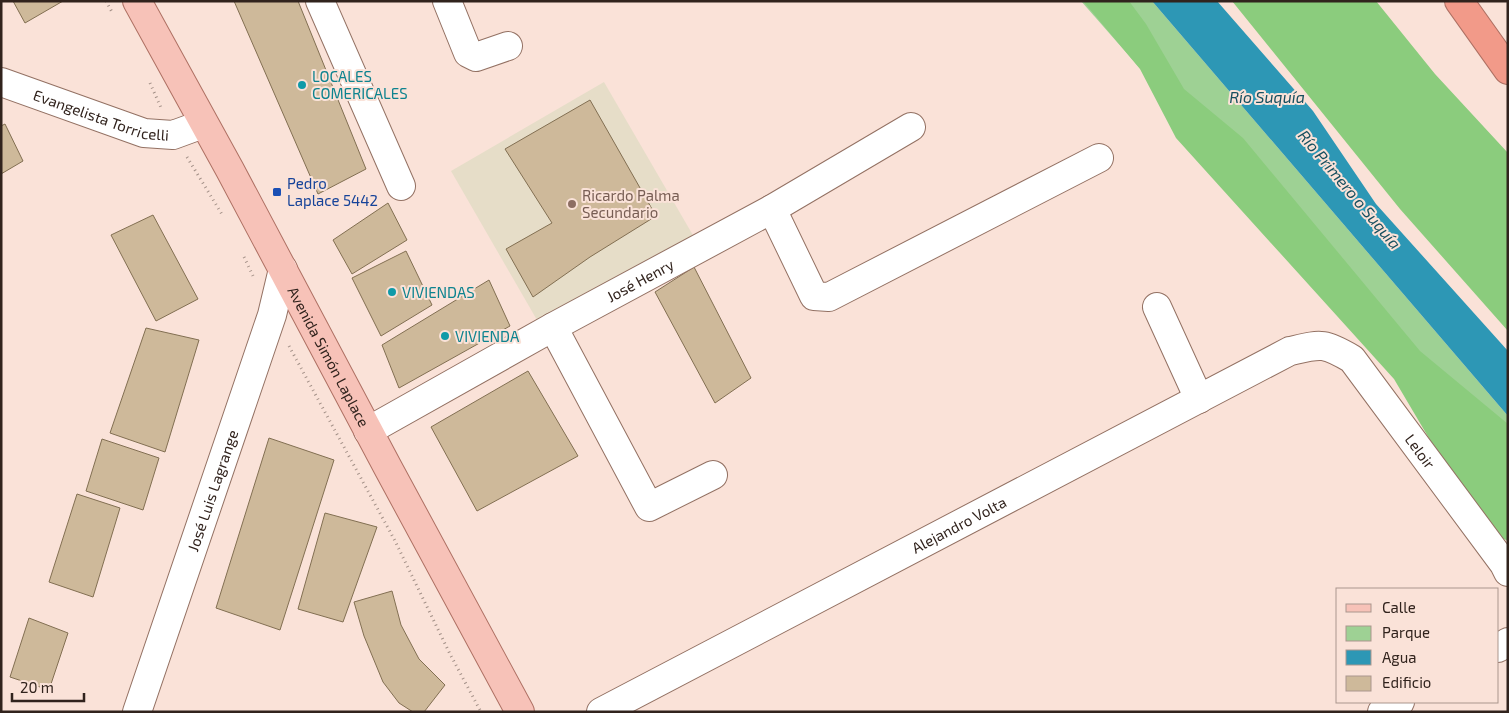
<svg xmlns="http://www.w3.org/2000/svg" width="1509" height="713" viewBox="0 0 1509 713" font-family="'Exo 2',sans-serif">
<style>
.education{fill:#e6ddc8}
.green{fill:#9ed194}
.forest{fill:#8bcc7d}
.water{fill:#2d97b5}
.building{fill:#ceb99a;stroke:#826f52}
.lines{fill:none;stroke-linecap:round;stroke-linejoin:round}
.minor-casing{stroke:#937163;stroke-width:30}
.primary-casing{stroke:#ae7063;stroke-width:30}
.motorway-casing{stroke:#ae7063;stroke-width:30}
.path{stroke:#a49188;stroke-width:3;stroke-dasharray:1 4;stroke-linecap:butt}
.minor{stroke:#fff;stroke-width:28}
.primary{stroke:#f7c2b8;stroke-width:28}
.motorway{stroke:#f29a89;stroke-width:28}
.culture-dot{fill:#0f9aa8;stroke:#fae2d8;stroke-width:2}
.transit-dot{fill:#1a4fb4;stroke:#fae2d8;stroke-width:2}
.education-dot{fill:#8d6e63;stroke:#fae2d8;stroke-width:2}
.labels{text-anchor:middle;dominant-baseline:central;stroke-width:4;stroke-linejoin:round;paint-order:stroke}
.culture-label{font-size:15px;fill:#0d838f;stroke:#fae2d8;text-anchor:start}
.street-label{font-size:15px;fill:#31231d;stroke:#fae2d8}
.transit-label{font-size:15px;fill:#164399;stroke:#fae2d8;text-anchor:start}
.education-label{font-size:15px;fill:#785e54;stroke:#fae2d8;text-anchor:start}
.water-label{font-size:16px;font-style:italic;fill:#164f5f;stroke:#fae2d8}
</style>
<rect width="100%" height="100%" fill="#fae2d8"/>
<path class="education" d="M 604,82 L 694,237 L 541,327 L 451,171 Z"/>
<path class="green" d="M 1081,1 L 1152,1 L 1508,416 L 1508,488 Z"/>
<path class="forest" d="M 1083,1 L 1129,1 L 1146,24 L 1184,89 L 1243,138 L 1420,351 L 1508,424 L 1508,541 L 1482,528 L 1394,379 L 1176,138 L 1140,69 Z
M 1232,1 L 1376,1 L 1435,74 L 1508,153 L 1508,331 L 1400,209 Z"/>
<path class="water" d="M 1152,1 L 1217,1 L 1313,111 L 1376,204 L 1508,351 L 1508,416 Z"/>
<path class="building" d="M 13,1 L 63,1 L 25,23 Z
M 234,1 L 298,1 L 366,169 L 318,194 Z
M 590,100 L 656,216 L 590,257 L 533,297 L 506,249 L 552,223 L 505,149 Z
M 5,124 L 23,161 L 1,174 L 1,126 Z
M 388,203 L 407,240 L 352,274 L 333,240 Z
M 153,215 L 198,299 L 156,321 L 111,235 Z
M 406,251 L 432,305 L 381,336 L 352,278 Z
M 694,267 L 751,378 L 715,403 L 655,292 Z
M 489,280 L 510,326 L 399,388 L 382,345 Z
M 146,328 L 199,340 L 165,452 L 110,433 Z
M 528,371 L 578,456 L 477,511 L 431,427 Z
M 269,438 L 334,460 L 280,630 L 216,608 Z
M 102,439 L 159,458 L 143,510 L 86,491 Z
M 77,494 L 120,508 L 93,597 L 49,582 Z
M 325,513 L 377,527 L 343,622 L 298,609 Z
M 392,591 L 401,625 L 419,659 L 445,685 L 424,712 L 413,712 L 399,703 L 383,682 L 364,636 L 354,602 Z
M 29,618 L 68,633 L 49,690 L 10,677 Z"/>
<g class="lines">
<defs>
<g id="minor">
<path d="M 320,1 L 401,186"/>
<path d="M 447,1 L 468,53 L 476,57 L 508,46"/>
<path id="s1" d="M 1,82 L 144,133 L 173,135 L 203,124"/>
<path d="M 772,209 L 814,296 L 829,297 L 1099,158"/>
<path d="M 1157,307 L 1199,399"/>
<path d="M 553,327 L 649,507 L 713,475"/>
<path id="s2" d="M 368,431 L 553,327 L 772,209 L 911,127"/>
<path d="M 1498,648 L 1508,642"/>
<path id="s3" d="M 137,712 L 272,315 L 283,269"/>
<path id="s4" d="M 601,712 L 1290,351 C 1321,344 1323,342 1352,359 L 1504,564 L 1508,572"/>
<path d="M 1382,712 L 1400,702"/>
</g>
<g id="primary">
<path id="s5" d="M 137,1 L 230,170 L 387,466 L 520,712"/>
</g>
<path id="motorway" d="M 1459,1 L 1508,70"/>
</defs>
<use href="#minor" class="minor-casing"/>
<use href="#primary" class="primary-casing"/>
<use href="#motorway" class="motorway-casing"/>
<path class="path" d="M 106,1 L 112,12
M 150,83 L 162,110
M 187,157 L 223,216
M 244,257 L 254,278
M 289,346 L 394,539 L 450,654 L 481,712"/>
<use href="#minor" class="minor"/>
<use href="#primary" class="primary"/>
<use href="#motorway" class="motorway"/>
</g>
<g class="culture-dot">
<circle cx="302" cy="85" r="5"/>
<circle cx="392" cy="292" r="5"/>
<circle cx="445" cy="336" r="5"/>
</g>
<rect class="transit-dot" x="272" y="187" width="10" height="10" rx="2.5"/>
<circle class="education-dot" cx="572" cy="204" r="5"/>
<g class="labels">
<g class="culture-label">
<text x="312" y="76">LOCALES<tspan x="312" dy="17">COMERICALES</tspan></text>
<text x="402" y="292">VIVIENDAS</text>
<text x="455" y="336">VIVIENDA</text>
</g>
<g class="street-label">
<text stroke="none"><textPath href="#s1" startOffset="106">Evangelista Torricelli</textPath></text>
<text stroke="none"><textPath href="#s2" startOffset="311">José Henry</textPath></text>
<text stroke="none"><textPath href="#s5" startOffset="404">Avenida Simón Laplace</textPath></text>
<text stroke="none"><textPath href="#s4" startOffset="958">Leloir</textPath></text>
<text stroke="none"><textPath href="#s3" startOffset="234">José Luis Lagrange</textPath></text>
<text stroke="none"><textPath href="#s4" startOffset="404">Alejandro Volta</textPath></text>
</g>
<g class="transit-label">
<text x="287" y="183">Pedro<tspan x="287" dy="17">Laplace 5442</tspan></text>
</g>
<g class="education-label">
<text x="582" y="195">Ricardo Palma<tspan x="582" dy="17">Secundario</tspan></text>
</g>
<g class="water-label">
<text x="1267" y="96">Río Suquía</text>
<text transform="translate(1350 189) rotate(50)">Río Primero o Suquía</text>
</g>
</g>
<rect width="1509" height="713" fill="none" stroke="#31231d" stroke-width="5"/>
<rect x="1336" y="588" width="162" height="115" fill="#fae2d8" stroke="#aa968d"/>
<rect x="1346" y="604" width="25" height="8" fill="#f7c2b8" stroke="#aa968d"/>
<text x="1382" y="613" font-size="15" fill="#31231d">Calle</text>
<rect x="1346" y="626" width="25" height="15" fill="#9ed194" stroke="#aa968d"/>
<text x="1382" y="638" font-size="15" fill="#31231d">Parque</text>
<rect x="1346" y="650" width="25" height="15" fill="#2d97b5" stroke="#aa968d"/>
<text x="1382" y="663" font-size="15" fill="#31231d">Agua</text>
<rect x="1346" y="676" width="25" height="15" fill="#ceb99a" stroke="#aa968d"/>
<text x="1382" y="688" font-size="15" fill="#31231d">Edificio</text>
<path d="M12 693v8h72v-8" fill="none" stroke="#31231d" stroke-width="2.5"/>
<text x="20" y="693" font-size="15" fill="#31231d" stroke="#fae2d8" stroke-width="4" paint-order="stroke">20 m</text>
</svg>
